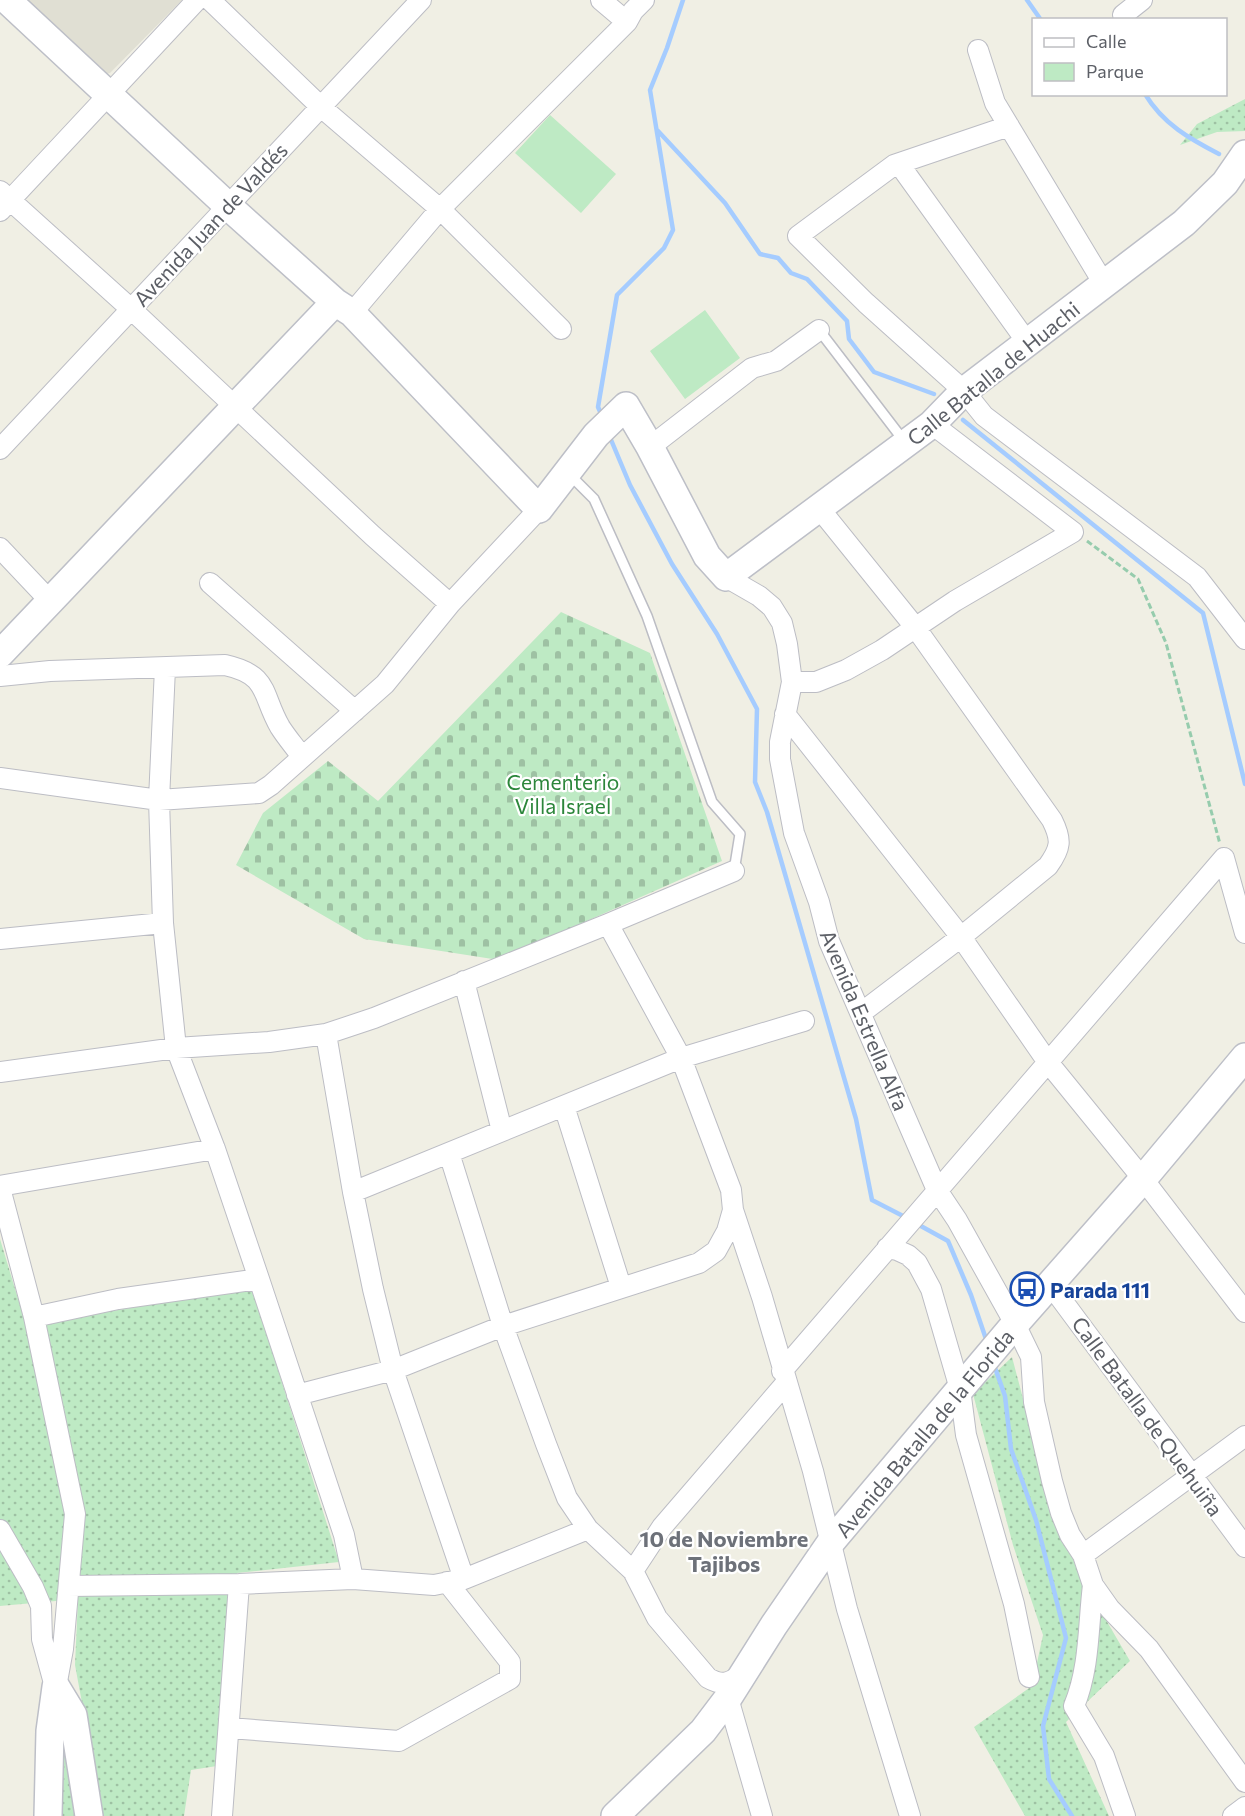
<svg xmlns="http://www.w3.org/2000/svg" width="1245" height="1816" viewBox="0 0 1245 1816" font-family="Commissioner,sans-serif">
<style>
.education{fill:#e0dfd3}
.grass{fill:url(#grass-dots)}
.cemetery{fill:url(#cemetery-stones)}
.green{fill:#beeac4}
.lines{fill:none;stroke-linecap:round;stroke-linejoin:round}
.stream{stroke:#a5ccff;stroke-width:4.5}
.lane-casing{stroke:#bcbdc4;stroke-width:12}
.street-casing{stroke:#bcbdc4;stroke-width:22}
.secondary-casing{stroke:#bdbfc7;stroke-width:30}
.path{stroke:#96ccad;stroke-width:3;stroke-dasharray:6 3;stroke-linecap:butt}
.lane{stroke:#fff;stroke-width:9}
.street{stroke:#fff;stroke-width:20}
.secondary{stroke:#fff;stroke-width:27}
.labels{text-anchor:middle;dominant-baseline:central;stroke-width:4.5;stroke-linejoin:round;paint-order:stroke}
.street-label{font-size:21px;fill:#5c5f66;stroke:#fff}
.park-label{font-size:21px;fill:#2c863b;stroke:#fff}
.transit-label{font-size:21px;font-weight:bold;fill:#164399;stroke:#fff;text-anchor:start}
.neighbourhood-label{font-size:22px;font-weight:bold;fill:#6d7179;stroke:#fff}
</style>
<defs>
<pattern id="grass-dots" width="8" height="8" patternUnits="userSpaceOnUse" patternTransform="scale(1.5)"><rect width="8" height="8" fill="#beeac4"/><path d="M2 2h.1M6 6h.1" fill="none" stroke="#9ec1a3" stroke-width="1.8" stroke-linecap="round"/></pattern>
<pattern id="cemetery-stones" width="16" height="16" patternUnits="userSpaceOnUse" patternTransform="scale(1.5)"><rect width="16" height="16" fill="#beeac4"/><path d="M2 7V4a2 2 0 0 1 4 0v3zM10 15v-3a2 2 0 0 1 4 0v3z" fill="#9ec1a3"/></pattern>
</defs>
<rect width="100%" height="100%" fill="#f0efe4"/>
<path class="education" d="M 27,0 L 182,0 L 110,73 L 100,76 Z"/>
<path class="grass" d="M 1245,99 L 1245,131 L 1217,132 L 1180,145 L 1197,124 Z
M 0,1239 L 26,1325 L 252,1288 L 339,1562 L 237,1573 L 217,1766 L 191,1770 L 184,1816 L 103,1816 L 75,1665 L 78,1599 L 0,1606 Z
M 1012,1357 L 1048,1493 L 1078,1572 L 1130,1661 L 1066,1722 L 1109,1816 L 1025,1816 L 974,1727 L 1032,1686 L 1043,1635 L 1013,1545 L 973,1394 Z
M 60,1721 L 80,1816 L 52,1816 Z"/>
<path class="cemetery" d="M 561,612 L 650,653 L 722,861 L 499,960 L 364,939 L 236,865 L 263,813 L 328,761 L 378,801 Z"/>
<path class="green" d="M 550,115 L 616,174 L 581,213 L 515,153 Z
M 705,310 L 740,358 L 685,399 L 650,351 Z"/>
<g class="lines">
<path class="stream" d="M 1027,0 L 1041,20
M 1145,94 C 1163,124 1190,139 1219,154
M 658,131 L 725,203 L 760,254 L 778,258 L 791,273 L 807,279 L 847,321 L 849,339 L 874,372 L 934,394
M 602,416 L 598,407 L 617,295 L 664,248 L 673,230 L 650,90 L 667,48 L 683,0
M 963,420 L 1203,613 L 1245,784
M 609,435 L 630,485 L 672,564 L 717,634 L 757,709 L 755,782 L 767,812 L 856,1119 L 872,1200 L 903,1216
M 919,1225 L 948,1241 L 971,1295 L 987,1342
M 994,1365 L 1005,1396 L 1011,1449 L 1036,1520 L 1066,1638 L 1043,1726 L 1049,1779 L 1072,1816"/>
<defs>
<path id="lane" d="M 819,330 L 904,441
M 568,473 L 594,499 L 647,616 L 712,802 L 740,834 L 734,871"/>
<path id="street" d="M 210,0 L 321,107 L 440,209 L 561,329
M 601,0 L 627,22
M 1123,15 L 1142,0
M 978,50 L 995,103 L 1104,284
M 1009,126 L 894,165 L 798,236 L 866,303 L 964,391 L 984,416 L 1197,577 L 1245,639
M 899,164 L 1027,342
M 0,191 L 131,309 L 373,536 L 450,604
M 0,211 L 197,0
M 352,313 L 440,209 L 627,22 L 633,11 L 644,0
M 650,447 L 752,368 L 776,361 L 819,330
M 0,449 L 421,0
M 819,508 L 915,627 L 1052,820 C 1062,840 1061,848 1048,866 L 961,937 L 861,1013
M 0,548 L 50,601
M 726,577 L 759,596 L 772,607 L 782,623 L 787,644 L 792,682 L 780,742 L 780,759 L 794,833 L 819,902 L 829,941 L 937,1190 L 957,1220 L 1015,1324 L 1031,1357 L 1034,1402 L 1052,1481 L 1061,1513 L 1070,1535 L 1083,1555 L 1093,1585 L 1110,1609 L 1149,1649 L 1245,1782
M 210,583 L 355,711
M 165,668 L 159,800 L 163,923 L 176,1048 L 215,1149 L 259,1279 L 344,1535 L 353,1579
M 0,676 L 50,671 L 225,665 C 270,675 261,694 280,727 C 287,738 295,747 302,757
M 792,682 L 816,682 L 846,670 L 882,650 L 955,601 L 1073,532 L 932,424
M 785,714 L 961,937 L 1047,1061 L 1143,1179 L 1245,1312
M 0,778 L 159,800 L 259,793 L 271,785 L 385,684 L 450,604 L 539,509
M 1224,858 L 1245,933
M 608,924 L 681,1058 L 731,1190 L 733,1210 L 762,1297 L 813,1471 L 847,1609 L 910,1816
M 0,939 L 163,923
M 464,981 L 502,1131
M 326,1034 L 353,1192 L 373,1289 L 393,1370 L 464,1579
M 0,1072 L 176,1048 L 269,1042 L 326,1034 L 374,1018 L 608,924 L 734,871
M 564,1106 L 621,1287
M 449,1153 L 503,1326 L 546,1444 L 567,1498 L 588,1529 L 633,1571 L 657,1618 L 708,1678 C 724,1687 729,1682 744,1674
M 0,1186 L 215,1149
M 0,1188 L 34,1317 L 75,1514 L 63,1649 L 56,1687
M 353,1192 L 681,1058 L 804,1021
M 887,1248 L 897,1250 L 908,1255 L 917,1263 L 931,1289 L 960,1389 L 966,1435 L 1014,1604 L 1029,1677
M 1050,1284 L 1245,1547
M 34,1317 L 118,1299 L 259,1279
M 782,1371 L 1224,858
M 297,1395 L 393,1370 L 503,1326 L 699,1263 L 716,1251 L 727,1231 L 733,1210
M 0,1530 L 33,1587 L 41,1606 L 42,1639 L 54,1683
M 1083,1555 L 1245,1436
M 633,1571 L 662,1527 L 786,1383
M 1093,1585 C 1088,1626 1090,1667 1074,1706 L 1104,1756 L 1125,1816
M 69,1586 L 239,1584 L 353,1579 L 434,1585 L 464,1579 L 588,1529
M 728,1698 L 762,1816
M 229,1728 L 399,1741 L 510,1679 L 510,1662 L 447,1582
M 222,1816 L 239,1584
M 1233,1816 L 1245,1807"/>
<path id="secondary" d="M 7,0 L 228,206 L 335,302 L 352,313 L 539,509 L 596,435 L 626,406 L 650,447 L 707,556 L 726,577 L 932,424 L 964,391 L 1184,223 L 1225,183 L 1245,154
M 0,654 L 335,302
M 56,1687 L 73,1715 L 89,1816
M 48,1816 L 50,1731 L 56,1687
M 615,1816 L 703,1731 L 728,1698 L 774,1625 L 831,1542 L 1015,1324 L 1143,1179 L 1245,1057"/>
</defs>
<use href="#lane" class="lane-casing"/>
<use href="#street" class="street-casing"/>
<use href="#secondary" class="secondary-casing"/>
<path class="path" d="M 1087,541 L 1138,579 L 1166,643 L 1220,844"/>
<use href="#lane" class="lane"/>
<use href="#street" class="street"/>
<use href="#secondary" class="secondary"/>
</g>
<defs>
<symbol id="bus-ring" viewBox="-11 -11 22 22"><circle r="9.5" fill="#fff" stroke="#1a4fb4" stroke-width="1.5"/><path d="M-5-6H5V4H4V6H2V4H-2V6H-4V4H-5ZM-3.5-4V0h7V-4ZM-3.5 1.2v1.5H-2V1.2ZM2 1.2v1.5H3.5V1.2Z" fill="#1a4fb4"/></symbol>
</defs>
<g fill-rule="evenodd">
<use href="#bus-ring" x="1008" y="1270" width="38" height="38"/>
</g>
<g class="labels">
<g class="street-label">
<text transform="translate(210 224) rotate(-47)">Avenida Juan de Valdés</text>
<text transform="translate(993 373) rotate(-39)">Calle Batalla de Huachi</text>
<text transform="translate(865 1020) rotate(67)">Avenida Estrella Alfa</text>
<text transform="translate(1148 1416) rotate(54)">Calle Batalla de Quehuiña</text>
<text transform="translate(924 1433) rotate(-50)">Avenida Batalla de la Florida</text>
</g>
<g class="park-label">
<text x="563" y="781">Cementerio<tspan x="563" dy="24">Villa Israel</tspan></text>
</g>
<g class="transit-label">
<text x="1050" y="1289">Parada 111</text>
</g>
<g class="neighbourhood-label">
<text x="724" y="1538">10 de Noviembre<tspan x="724" dy="25">Tajibos</tspan></text>
</g>
</g>
<rect x="1032" y="18" width="195" height="78" fill="#ffffff" stroke="#bebfc2" stroke-width="1.5"/>
<rect x="1044" y="38" width="30" height="9" fill="#ffffff" stroke="#bebfc2" stroke-width="1.5"/>
<text x="1086" y="48" font-size="18" fill="#5c5f66">Calle</text>
<rect x="1044" y="63" width="30" height="18" fill="#beeac4" stroke="#bebfc2" stroke-width="1.5"/>
<text x="1086" y="78" font-size="18" fill="#5c5f66">Parque</text>
</svg>
